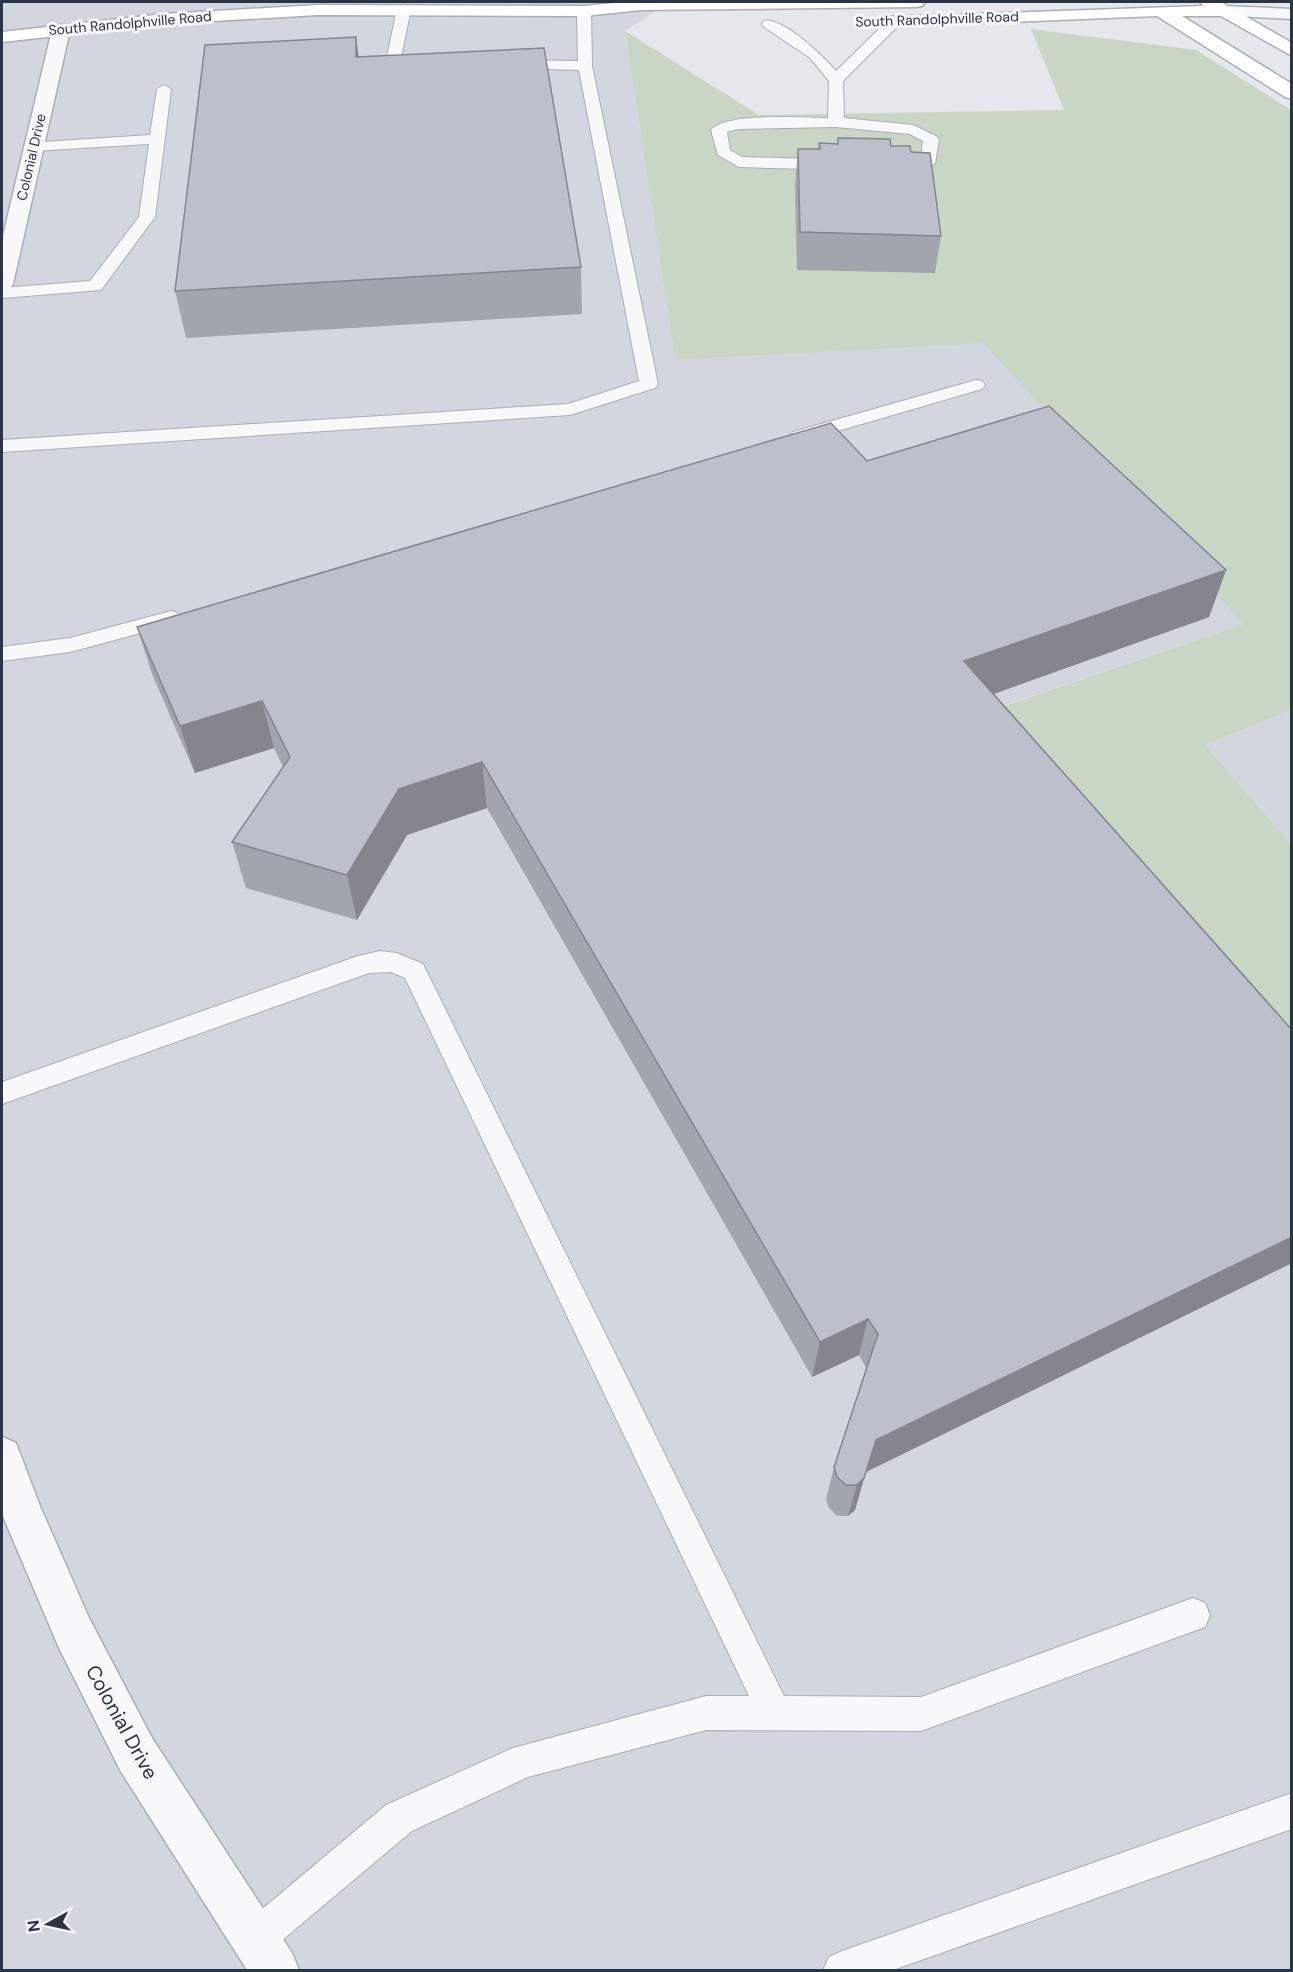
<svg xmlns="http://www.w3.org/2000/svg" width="1293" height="1972" viewBox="0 0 1293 1972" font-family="'DM Sans',sans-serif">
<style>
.built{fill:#d2d6de}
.green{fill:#c9d6c5}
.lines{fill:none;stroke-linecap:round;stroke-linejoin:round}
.service-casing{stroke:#a9aeb7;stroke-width:2}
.minor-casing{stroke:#a9aeb7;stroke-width:3}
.tertiary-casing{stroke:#a9aeb7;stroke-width:3}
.secondary-casing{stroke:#a9aeb7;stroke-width:3}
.service{fill:#f7f8fa;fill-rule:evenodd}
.minor{fill:#f7f8fa;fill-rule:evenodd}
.tertiary{fill:#f7f8fa;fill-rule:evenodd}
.secondary{fill:#fff;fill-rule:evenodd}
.wall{fill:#a1a5ae}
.shaded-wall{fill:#83868d}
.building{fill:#bbc0ca;stroke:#83868d;stroke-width:1.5}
.labels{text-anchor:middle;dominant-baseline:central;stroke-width:6;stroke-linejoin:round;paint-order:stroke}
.far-street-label{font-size:14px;fill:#2b3445;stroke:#f4f6f9}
.near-street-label{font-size:20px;fill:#2b3445;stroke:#f4f6f9}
</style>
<rect width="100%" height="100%" fill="#e4e7ec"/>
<path class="built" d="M 2,2 L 669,2 L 625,31 L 675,360 L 983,342 L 1245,624 L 985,712 L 1291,1043 L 1291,1970 L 2,1970 Z
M 1291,710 L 1291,844 L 1205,745 Z"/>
<path class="green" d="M 1031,29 L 1196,50 L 1291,110 L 1291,710 L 1205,745 L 1291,844 L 1291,1043 L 984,713 L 1244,624 L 983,343 L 675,360 L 625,31 L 759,115 L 1064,110 Z"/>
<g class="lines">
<defs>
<path id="service" d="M 404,5 L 411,9 L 401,57 L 426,59 L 428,62 L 426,65 L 393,65 L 386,61 L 397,9 Z
M 584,7 L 591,11 L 592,66 L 658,384 L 655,388 L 570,415 L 2,452 L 2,440 L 568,404 L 639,381 L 579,70 L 514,68 L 507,64 L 514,60 L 578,61 L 577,11 Z
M 895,17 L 902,21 L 900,24 L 843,81 L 844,118 L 913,125 L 936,136 L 939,139 L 935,164 L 905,172 L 739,167 L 718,155 L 711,130 C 727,112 804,118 828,118 L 829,81 L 810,58 L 764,27 L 762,24 L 764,21 C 782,16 825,58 836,71 L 890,18 ZM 836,127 L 910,134 L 923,141 L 921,158 L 905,162 L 742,157 L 730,150 L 727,132 L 738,129 Z
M 164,85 L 171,89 L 155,217 L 101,290 L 2,298 L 2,288 L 90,281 L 139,217 L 149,144 L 33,151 L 28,149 L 25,146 L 28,143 L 150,135 L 157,89 Z
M 976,380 L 982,381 L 985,385 L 982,389 L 800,442 L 793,440 L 791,436 L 793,432 Z
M 171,611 L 178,613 L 182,618 L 178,623 L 70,652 L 2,661 L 2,647 L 70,638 Z
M 380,951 L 397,953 L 423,964 L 784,1696 L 921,1697 L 1193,1598 L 1205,1603 L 1210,1615 L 1205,1627 L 921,1731 L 706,1730 L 528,1777 L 412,1831 L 268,1952 L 255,1957 L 242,1952 L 237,1939 L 242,1926 L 386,1805 L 513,1748 L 706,1696 L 749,1696 L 405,978 L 391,972 L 369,973 L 2,1104 L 2,1082 L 358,956 Z
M 1292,1793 L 1292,1829 L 893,1970 L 823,1970 L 829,1957 L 842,1951 Z"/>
<path id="minor" d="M 61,25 L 67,26 L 70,30 L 13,284 L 10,289 L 2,291 L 2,240 L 52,30 L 55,26 Z
M 2,1437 L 16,1443 L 40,1506 L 89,1618 L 152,1738 L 292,1953 L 299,1970 L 247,1970 L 120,1770 L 59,1648 L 2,1514 Z"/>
<path id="tertiary" d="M 1224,6 L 1292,9 L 1292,19 L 1218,15 L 1215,11 L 1218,7 Z"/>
<path id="secondary" d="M 624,2 L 925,2 L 922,6 L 916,7 L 641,10 L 584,16 L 318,15 L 164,24 L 2,42 L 2,32 L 164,14 L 318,5 L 584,6 Z
M 1200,2 L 1221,2 L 1292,43 L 1292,56 L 1221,16 L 1182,16 L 1292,84 L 1292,99 L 1285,97 L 1157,16 L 884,27 L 878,26 L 875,22 L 878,18 L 884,17 L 1203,6 Z"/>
</defs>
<use href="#service" class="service-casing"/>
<use href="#minor" class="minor-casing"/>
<use href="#tertiary" class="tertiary-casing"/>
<use href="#secondary" class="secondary-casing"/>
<use href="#service" class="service"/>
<use href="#minor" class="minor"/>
<use href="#tertiary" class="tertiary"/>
<use href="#secondary" class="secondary"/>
</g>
<path class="wall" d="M 358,57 L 581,267 L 582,314 L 186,338 L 175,291 Z
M 838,138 L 891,146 L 911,152 L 941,236 L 935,273 L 797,270 L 795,186 L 798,149 L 818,149 L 819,143 L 838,144 Z
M 867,461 L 1226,570 L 1209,617 L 994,694 L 1292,1030 L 1292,1263 L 866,1472 L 855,1510 L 848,1516 L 837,1516 L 829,1508 L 826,1499 L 834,1467 L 866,1368 L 859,1355 L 812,1377 L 487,808 L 407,835 L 357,920 L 246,888 L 232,842 L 283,767 L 274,748 L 195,773 L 152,674 L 137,627 Z"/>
<path class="shaded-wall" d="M 356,37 L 362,81 L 356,57 Z
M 1226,570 L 1209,617 L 954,708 L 964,661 Z
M 262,701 L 274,748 L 195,773 L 180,726 Z
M 482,762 L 487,808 L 407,835 L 357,920 L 347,875 L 399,789 Z
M 1292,1237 L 1292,1263 L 866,1472 L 876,1440 Z
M 868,1319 L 859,1355 L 812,1377 L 820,1342 Z
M 864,1478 L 855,1510 L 848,1516 L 857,1485 Z"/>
<path class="building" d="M 356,37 L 356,57 L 544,48 L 581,267 L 175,291 L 205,45 Z
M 838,138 L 890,139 L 891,146 L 910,146 L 911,152 L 930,153 L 941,236 L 800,232 L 798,149 L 820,149 L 819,143 L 838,144 Z
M 1049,406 L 1226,570 L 964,661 L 1292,1030 L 1292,1237 L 876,1440 L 864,1478 L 857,1485 L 846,1485 L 837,1477 L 834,1467 L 878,1334 L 868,1319 L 820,1342 L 482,762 L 399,789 L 347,875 L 232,842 L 290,757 L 262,701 L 180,726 L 137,627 L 831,423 L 867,461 Z"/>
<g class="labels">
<g class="far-street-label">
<text transform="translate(937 19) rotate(-2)">South Randolphville Road</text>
<text transform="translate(130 23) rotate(-5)">South Randolphville Road</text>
<text transform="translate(31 157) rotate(-77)">Colonial Drive</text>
</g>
<g class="near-street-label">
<text transform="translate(122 1722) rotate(61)">Colonial Drive</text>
</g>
</g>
<rect width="1293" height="1972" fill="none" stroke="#2b3445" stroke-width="6"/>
<g transform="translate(48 1924) rotate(262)" stroke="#f4f6f9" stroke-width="4.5" paint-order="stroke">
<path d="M0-4.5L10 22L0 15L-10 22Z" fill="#2b3445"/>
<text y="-9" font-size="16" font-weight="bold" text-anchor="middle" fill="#2b3445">N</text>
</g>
</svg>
